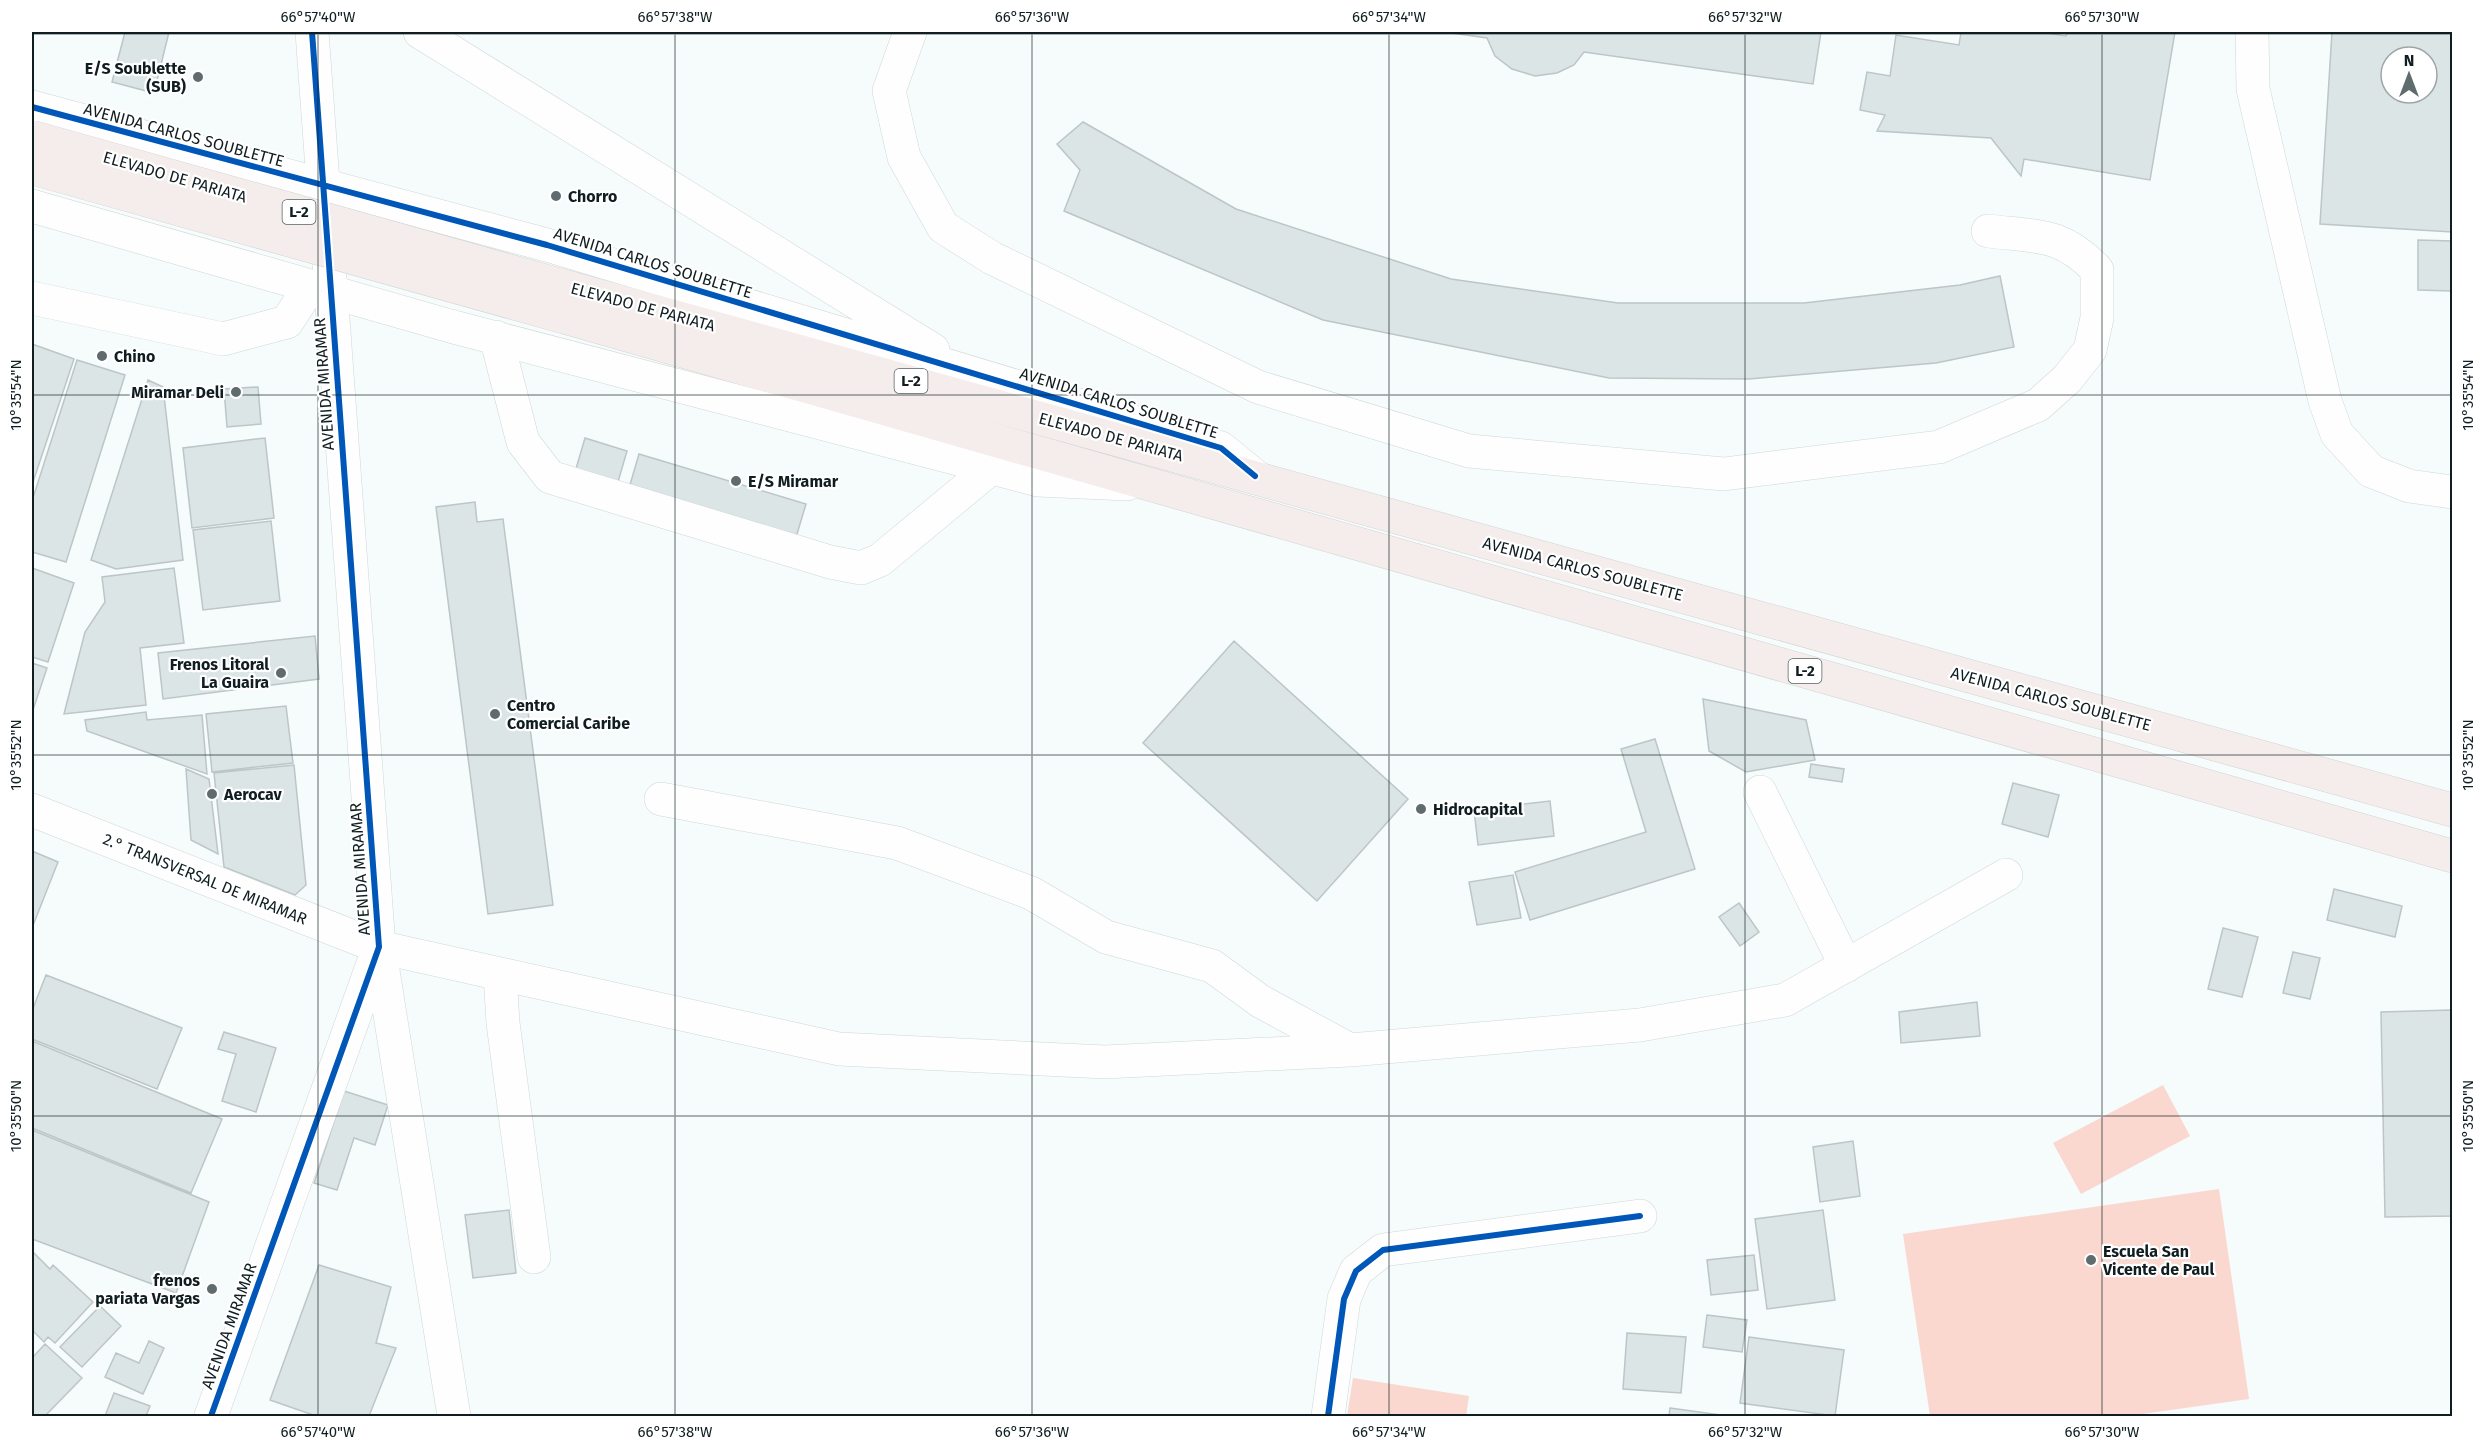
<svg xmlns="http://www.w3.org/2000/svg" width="2484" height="1448" viewBox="0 0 2484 1448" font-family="'Fira Sans',sans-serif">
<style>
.green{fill:#fad7cf}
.building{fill:#dbe5e6;stroke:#bcc6c7;stroke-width:1.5;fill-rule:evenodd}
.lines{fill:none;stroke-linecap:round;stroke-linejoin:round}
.minor-casing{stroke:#ced8d9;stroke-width:34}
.major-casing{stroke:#d1d5d5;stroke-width:34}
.minor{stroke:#fefefe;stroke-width:33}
.major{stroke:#f4edeb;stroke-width:33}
.major-bridge-casing{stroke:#d1d5d5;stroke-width:34;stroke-linecap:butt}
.major-bridge{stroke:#f4edeb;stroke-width:33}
.cycleway-casing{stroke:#fff;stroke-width:10}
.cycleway{stroke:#0057b8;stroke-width:6}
.ticks{fill:none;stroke:#101e21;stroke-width:1.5;stroke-opacity:0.45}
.poi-dot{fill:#606b6d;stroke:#fff;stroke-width:2}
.labels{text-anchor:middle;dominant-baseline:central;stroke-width:4.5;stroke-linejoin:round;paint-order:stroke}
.shield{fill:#fff;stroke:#586264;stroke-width:1.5}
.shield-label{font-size:15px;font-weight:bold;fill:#101e21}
.poi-label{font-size:16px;font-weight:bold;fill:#101e21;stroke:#fff;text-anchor:start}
.street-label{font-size:16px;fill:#101e21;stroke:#fff}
.neatline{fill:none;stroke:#101e21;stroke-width:2}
.ticks-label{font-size:15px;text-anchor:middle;fill:#101e21}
</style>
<rect width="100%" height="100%" fill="#f6fbfb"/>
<path class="green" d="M 2163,1085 L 2190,1136 L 2081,1194 L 2053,1143 Z
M 2219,1189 L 2249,1399 L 2128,1416 L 1930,1416 L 1903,1234 Z
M 1353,1378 L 1469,1396 L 1466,1416 L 1347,1416 Z"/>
<path class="building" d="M 125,32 L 169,32 L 154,93 L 112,82 Z
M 1445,32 L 1821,32 L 1813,84 L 1584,52 L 1574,65 L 1557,73 L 1535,76 L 1512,69 L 1495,56 L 1487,38 Z
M 1961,32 L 2040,32 L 2066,36 L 2067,32 L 2175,32 L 2150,180 L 2024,159 L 2021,176 L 1991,138 L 1877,131 L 1885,115 L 1860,110 L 1867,72 L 1890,76 L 1896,35 L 1959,45 Z
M 2332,32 L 2452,32 L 2452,232 L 2320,224 ZM 2391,57 L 2427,57 L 2427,93 L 2391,93 Z
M 1083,122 L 1236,209 L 1451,279 L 1618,303 L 1804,303 L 1960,285 L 2000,276 L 2014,347 L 1936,363 L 1749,379 L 1609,378 L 1323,320 L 1064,211 L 1080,170 L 1057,144 Z
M 2418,240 L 2452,241 L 2451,291 L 2418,290 Z
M 32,344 L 74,359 L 32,485 Z
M 77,360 L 125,375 L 66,562 L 32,552 L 32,501 Z
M 148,380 L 163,387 L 183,560 L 116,569 L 91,560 Z
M 258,387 L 261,424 L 227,427 L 224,389 Z
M 265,438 L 274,518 L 192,528 L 183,448 Z
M 585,438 L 627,451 L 615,492 L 573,479 Z
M 639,454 L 806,504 L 794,544 L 627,495 Z
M 475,502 L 477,522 L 503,519 L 553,905 L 488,914 L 436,507 Z
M 271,521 L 280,601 L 203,610 L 193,530 Z
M 32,568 L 74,583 L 48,662 L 32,657 Z
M 174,568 L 184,643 L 140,648 L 146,705 L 64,714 L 85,632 L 105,602 L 102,577 Z
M 315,636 L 319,679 L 163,699 L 158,653 Z
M 1234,641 L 1408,799 L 1317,901 L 1143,743 Z
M 32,663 L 47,668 L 32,713 Z
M 1703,699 L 1806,720 L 1815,760 L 1746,772 L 1709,751 Z
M 286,706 L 293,763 L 212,772 L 206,714 Z
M 146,712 L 147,720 L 202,715 L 207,774 L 87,731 L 85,720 Z
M 1655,739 L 1695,869 L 1530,920 L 1515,872 L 1646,832 L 1621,749 Z
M 1811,764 L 1844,769 L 1842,782 L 1809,777 Z
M 294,765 L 306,885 L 295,895 L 224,867 L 214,773 Z
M 186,769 L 209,779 L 218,854 L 191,840 Z
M 2013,783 L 2059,795 L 2048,837 L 2002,824 Z
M 1550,801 L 1554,836 L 1478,845 L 1474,810 Z
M 32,851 L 58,862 L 32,928 Z
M 1513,875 L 1521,918 L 1477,925 L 1469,882 Z
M 2334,889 L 2402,906 L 2395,937 L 2327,920 Z
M 1739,903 L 1759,932 L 1740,946 L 1719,917 Z
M 2223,928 L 2258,937 L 2242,997 L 2208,989 Z
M 2293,952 L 2320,958 L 2310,999 L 2283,993 Z
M 46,975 L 182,1028 L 157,1089 L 32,1039 L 32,1011 Z
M 1977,1002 L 1980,1036 L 1901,1043 L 1899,1012 Z
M 2452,1010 L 2452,1216 L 2385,1217 L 2381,1012 Z
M 224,1032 L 276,1048 L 256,1112 L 222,1101 L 236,1054 L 218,1049 Z
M 32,1041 L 222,1119 L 191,1193 L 32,1128 Z
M 344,1091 L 388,1105 L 375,1145 L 354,1138 L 337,1190 L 314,1183 Z
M 32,1130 L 209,1202 L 176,1293 L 32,1239 Z
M 1853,1141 L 1860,1196 L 1820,1202 L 1813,1147 Z
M 509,1210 L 516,1273 L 473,1278 L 465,1215 Z
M 1823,1210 L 1835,1300 L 1767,1309 L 1755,1219 Z
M 32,1251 L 50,1269 L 53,1265 L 93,1302 L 55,1343 L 48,1337 L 44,1342 L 32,1330 Z
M 1754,1255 L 1758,1290 L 1711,1295 L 1707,1260 Z
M 319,1265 L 391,1287 L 376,1343 L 396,1348 L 369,1416 L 316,1416 L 270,1400 Z
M 100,1306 L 121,1326 L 82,1367 L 60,1347 Z
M 1707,1315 L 1747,1320 L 1742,1352 L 1703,1347 Z
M 1627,1333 L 1686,1337 L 1681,1393 L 1623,1389 Z
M 1749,1337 L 1844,1350 L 1835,1416 L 1740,1403 Z
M 149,1341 L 164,1348 L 143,1394 L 105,1377 L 116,1353 L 139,1363 Z
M 45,1344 L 82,1378 L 45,1416 L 32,1416 L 32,1358 Z
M 114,1393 L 150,1406 L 146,1416 L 105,1416 Z
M 1670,1408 L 1728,1416 L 1669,1416 Z"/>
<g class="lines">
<defs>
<path id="minor" d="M 420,32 L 933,350
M 910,32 L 889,91 L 904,157 L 943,227 L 992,258 L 1258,387 L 1469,451 L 1724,474 L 1939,447 L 2038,405 L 2067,379 L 2090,350 L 2097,318 L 2097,270 C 2061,232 2037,237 1988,231
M 2252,32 L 2253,89 L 2325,401 L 2337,434 L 2371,471 L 2409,486 L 2452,492
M 32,107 L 547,245 L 1221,448 L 1255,476
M 32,206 L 450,326 L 1038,480 L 1127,484
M 32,298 L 223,339 L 287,322 L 310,286
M 496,337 L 523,442 L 550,477 L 830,562 L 861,568 L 880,560 L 991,468
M 1760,792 L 1846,966
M 661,799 L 897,843 L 1031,893 L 1106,937 L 1212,966 L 1260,1001 L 1350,1050
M 32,810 L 379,947 L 839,1049 L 1105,1062 L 1350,1050 L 1640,1025 L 1785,1000 L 2006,875
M 380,952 L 454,1416
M 500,974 L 503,1023 L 534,1257
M 211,1416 L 379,947 L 312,32
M 1328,1416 L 1344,1299 L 1356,1271 L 1383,1250 L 1640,1216"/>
<path id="major" d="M 567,287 L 2452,810
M 560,316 L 2452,856"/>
</defs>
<use href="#minor" class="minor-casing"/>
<use href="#major" class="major-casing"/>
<use href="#minor" class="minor"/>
<use href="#major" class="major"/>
<defs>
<path id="major-bridge" d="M 32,137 L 567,287
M 32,168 L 560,316"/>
</defs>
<use href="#major-bridge" class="major-bridge-casing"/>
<use href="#major-bridge" class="major-bridge"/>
<defs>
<path id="cycleway" d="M 32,107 L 547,245 L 1221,448 L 1255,476
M 211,1416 L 379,947 L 312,32
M 1328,1416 L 1344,1299 L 1356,1271 L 1383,1250 L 1640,1216"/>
</defs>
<use href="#cycleway" class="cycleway-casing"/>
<use href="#cycleway" class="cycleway"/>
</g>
<path class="ticks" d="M 318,32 L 318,1416M 675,32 L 675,1416M 1032,32 L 1032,1416M 1389,32 L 1389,1416M 1745,32 L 1745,1416M 2102,32 L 2102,1416M 32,34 L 2452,34M 32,395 L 2452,395M 32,755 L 2452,755M 32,1116 L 2452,1116"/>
<g class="poi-dot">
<circle cx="198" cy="77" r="6"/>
<circle cx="556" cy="196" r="6"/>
<circle cx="102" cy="356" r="6"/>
<circle cx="236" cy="392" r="6"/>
<circle cx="736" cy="481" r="6"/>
<circle cx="281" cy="673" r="6"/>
<circle cx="495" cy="714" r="6"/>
<circle cx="212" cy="794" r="6"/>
<circle cx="1421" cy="809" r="6"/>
<circle cx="2091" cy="1260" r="6"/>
<circle cx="212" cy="1289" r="6"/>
</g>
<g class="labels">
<g class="shield">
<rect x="282.5" y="200" width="33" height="24" rx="4.5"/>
<rect x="894.5" y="369" width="33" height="24" rx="4.5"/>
<rect x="1788.5" y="659" width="33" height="24" rx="4.5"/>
</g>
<g class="shield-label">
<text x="299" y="212">L-2</text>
<text x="911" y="381">L-2</text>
<text x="1805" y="671">L-2</text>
</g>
<g class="poi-label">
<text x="186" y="68" text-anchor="end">E/S Soublette<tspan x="186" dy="18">(SUB)</tspan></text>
<text x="568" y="196">Chorro</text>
<text x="114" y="356">Chino</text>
<text x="224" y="392" text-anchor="end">Miramar Deli</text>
<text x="748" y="481">E/S Miramar</text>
<text x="269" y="664" text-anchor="end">Frenos Litoral<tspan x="269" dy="18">La Guaira</tspan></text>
<text x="507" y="705">Centro<tspan x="507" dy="18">Comercial Caribe</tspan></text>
<text x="224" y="794">Aerocav</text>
<text x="1433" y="809">Hidrocapital</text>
<text x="2103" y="1251">Escuela San<tspan x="2103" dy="18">Vicente de Paul</tspan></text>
<text x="200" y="1280" text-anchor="end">frenos<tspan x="200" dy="18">pariata Vargas</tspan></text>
</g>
<g class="street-label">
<text transform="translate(184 135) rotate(15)">AVENIDA CARLOS SOUBLETTE</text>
<text transform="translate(175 177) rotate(16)">ELEVADO DE PARIATA</text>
<text transform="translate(653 263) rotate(17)">AVENIDA CARLOS SOUBLETTE</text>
<text transform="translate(643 307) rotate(15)">ELEVADO DE PARIATA</text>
<text transform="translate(324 384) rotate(-94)">AVENIDA MIRAMAR</text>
<text transform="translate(1119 403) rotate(17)">AVENIDA CARLOS SOUBLETTE</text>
<text transform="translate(1111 437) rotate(15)">ELEVADO DE PARIATA</text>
<text transform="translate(1583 569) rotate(15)">AVENIDA CARLOS SOUBLETTE</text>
<text transform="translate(2051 699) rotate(15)">AVENIDA CARLOS SOUBLETTE</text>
<text transform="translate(360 869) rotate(-94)">AVENIDA MIRAMAR</text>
<text transform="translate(205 879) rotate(22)">2.° TRANSVERSAL DE MIRAMAR</text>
<text transform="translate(229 1326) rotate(-70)">AVENIDA MIRAMAR</text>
</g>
</g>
<rect width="2484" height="1448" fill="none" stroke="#ffffff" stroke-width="66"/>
<g transform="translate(2409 75)"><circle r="28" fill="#ffffff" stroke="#9fa5a6" stroke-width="1.5"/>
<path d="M0-4.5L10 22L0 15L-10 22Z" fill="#606b6d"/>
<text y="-9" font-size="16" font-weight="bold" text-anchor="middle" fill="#101e21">N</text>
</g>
<rect x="33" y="33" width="2418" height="1382" class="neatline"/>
<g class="ticks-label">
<text x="318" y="22">66°57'40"W</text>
<text x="675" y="22">66°57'38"W</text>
<text x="1032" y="22">66°57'36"W</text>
<text x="1389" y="22">66°57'34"W</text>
<text x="1745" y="22">66°57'32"W</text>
<text x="2102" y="22">66°57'30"W</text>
<text transform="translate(16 395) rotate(-90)" y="5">10°35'54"N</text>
<text transform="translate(2468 395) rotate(-90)" y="5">10°35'54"N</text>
<text transform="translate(16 755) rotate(-90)" y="5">10°35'52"N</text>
<text transform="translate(2468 755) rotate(-90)" y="5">10°35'52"N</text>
<text transform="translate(16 1116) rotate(-90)" y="5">10°35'50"N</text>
<text transform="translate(2468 1116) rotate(-90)" y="5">10°35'50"N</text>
<text x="318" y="1437">66°57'40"W</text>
<text x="675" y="1437">66°57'38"W</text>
<text x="1032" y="1437">66°57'36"W</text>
<text x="1389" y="1437">66°57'34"W</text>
<text x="1745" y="1437">66°57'32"W</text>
<text x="2102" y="1437">66°57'30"W</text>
</g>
</svg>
